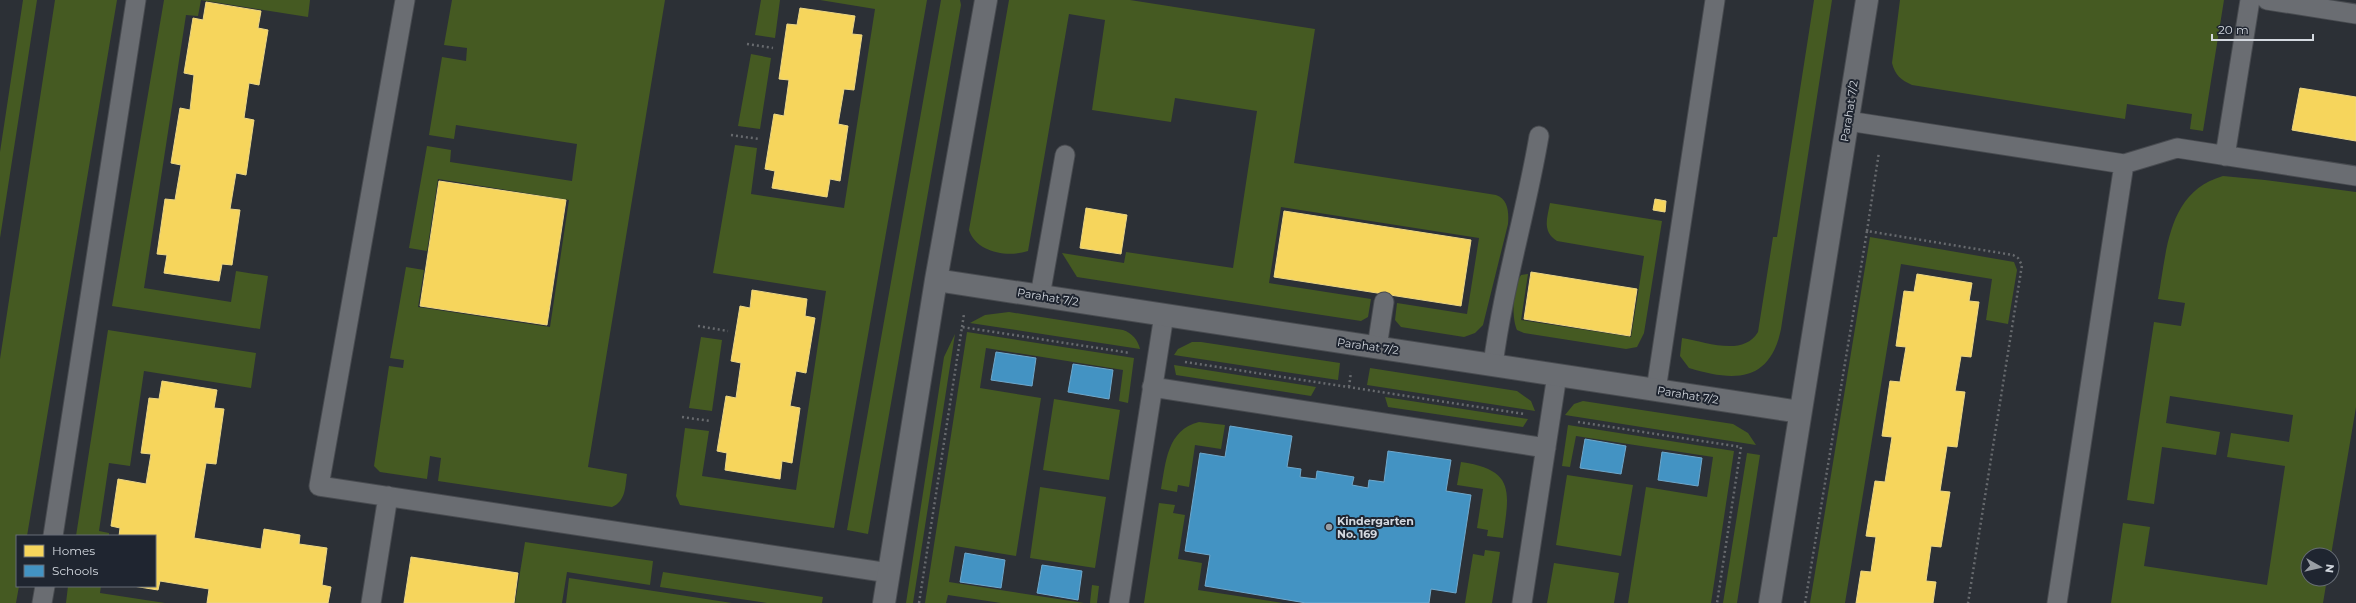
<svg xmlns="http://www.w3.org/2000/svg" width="2356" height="603" viewBox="0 0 2356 603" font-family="Montserrat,sans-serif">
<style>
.green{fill:#455a22}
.homes{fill:#f6d55c;stroke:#ecd684}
.schools{fill:#4393c3;stroke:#6ea8cc}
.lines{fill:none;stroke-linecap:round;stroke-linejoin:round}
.service-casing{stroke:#484b50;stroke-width:21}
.minor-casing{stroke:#484b50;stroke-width:24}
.path{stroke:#676a6e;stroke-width:2.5;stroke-dasharray:2 3;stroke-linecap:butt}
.service{stroke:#6a6d72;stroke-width:19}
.minor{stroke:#6a6d72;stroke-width:22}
.poi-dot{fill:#999ea4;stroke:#1f2530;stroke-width:1.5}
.labels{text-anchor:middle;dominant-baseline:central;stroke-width:4;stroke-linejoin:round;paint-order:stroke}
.street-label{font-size:11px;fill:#d4d9e0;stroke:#1f2530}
.poi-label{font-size:11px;font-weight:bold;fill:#d4d9e0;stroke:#1f2530;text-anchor:start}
</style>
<rect width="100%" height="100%" fill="#2c3036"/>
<path class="green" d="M 23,0 L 37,0 L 0,238 L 0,152 Z
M 55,0 L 117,0 L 27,536 L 17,536 L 19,586 L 16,603 L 0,603 L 0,359 Z
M 164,0 L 310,0 L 308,17 L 201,0 L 198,16 L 186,15 L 144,288 L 231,302 L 236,271 L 268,276 L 260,329 L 112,306 Z
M 452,0 L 665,0 L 588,467 L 627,474 C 625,487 626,501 612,507 L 438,481 L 441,458 L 430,456 L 427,479 L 380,472 L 374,466 L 389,366 L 403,368 L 404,360 L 390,358 L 406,267 L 424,270 L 418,307 L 550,327 L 569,200 L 438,179 L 427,251 L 409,248 L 427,146 L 451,150 L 450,162 L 572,181 L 577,144 L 456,125 L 454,139 L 429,135 L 442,57 L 466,61 L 467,48 L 444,45 Z
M 761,0 L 780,0 L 775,38 L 755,35 Z
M 820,0 L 927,0 L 834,528 L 680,505 L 676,496 L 685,428 L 709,431 L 702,476 L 796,490 L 826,291 L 713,273 L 735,145 L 757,148 L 751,194 L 844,208 L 875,9 Z
M 941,0 L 960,0 L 961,5 L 868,534 L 847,530 Z
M 1009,0 L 1130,0 L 1315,29 L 1294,163 L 1496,195 C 1508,199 1509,212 1508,224 L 1483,325 L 1475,333 L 1464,337 L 1401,327 L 1395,320 L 1397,303 L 1467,314 L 1479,238 L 1281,207 L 1269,283 L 1371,299 L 1368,317 L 1361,321 L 1077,277 L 1062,253 L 1124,263 L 1126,252 L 1233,268 L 1257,111 L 1175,98 L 1171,122 L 1092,110 L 1105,20 L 1069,14 L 1028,251 C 1007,258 976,252 969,230 Z
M 1814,0 L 1832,0 L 1781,329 C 1770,382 1735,382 1689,368 L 1680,356 L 1682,338 C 1707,342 1743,357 1758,332 L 1773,237 L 1777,237 Z
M 1900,0 L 2224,0 L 2203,131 L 2190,129 L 2192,114 L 2127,104 L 2125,119 L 1912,85 C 1901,80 1895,75 1892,63 Z
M 751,54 L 771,58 L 760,129 L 738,126 Z
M 2223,176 L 2265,180 L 2356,192 L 2356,407 L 2331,555 L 2308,555 L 2308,579 L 2327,579 L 2323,603 L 2111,603 L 2123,523 L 2150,527 L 2144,566 L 2267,585 L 2285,466 L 2227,457 L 2231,433 L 2289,442 L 2293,415 L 2170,396 L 2166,423 L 2220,432 L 2216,455 L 2162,447 L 2154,504 L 2127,500 L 2154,322 L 2181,326 L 2185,303 L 2158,299 C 2167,251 2167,192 2223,176 Z
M 1550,203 L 1662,221 L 1644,333 L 1637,347 L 1626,349 L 1524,333 L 1517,330 C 1511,317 1513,287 1521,275 L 1528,274 L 1521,320 L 1631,337 L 1644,256 L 1557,241 C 1542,231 1547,219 1550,203 Z
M 1870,237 L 2014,262 L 2017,270 L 2008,324 L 1986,320 L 1992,279 L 1901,264 L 1845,603 L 1810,603 Z
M 1009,312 L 1123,330 C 1132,333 1138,340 1140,349 L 970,323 L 985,315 Z
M 108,330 L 256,353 L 251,388 L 144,371 L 130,466 L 109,463 L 99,531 L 109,533 L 109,536 L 76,536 Z
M 967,332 L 1134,358 L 1128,403 L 1119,401 L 1123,370 L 986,348 L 980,388 L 1041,398 L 1016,556 L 955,546 L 949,582 L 1084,603 L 1001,603 L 948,595 L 946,603 L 925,603 Z
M 955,334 L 913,603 L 906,603 L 944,357 Z
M 701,337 L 722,340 L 712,411 L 689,408 Z
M 1192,342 L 1201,342 L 1340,363 L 1338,380 L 1174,355 L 1178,349 Z
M 1174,365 L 1316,387 L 1311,396 L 1176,375 Z
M 1370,368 L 1517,391 L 1531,401 L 1535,411 L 1367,385 Z
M 1385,397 L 1528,419 L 1523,427 L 1388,407 Z
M 1054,399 L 1120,410 L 1109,480 L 1043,470 Z
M 1583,401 L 1733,424 L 1748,433 L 1756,445 L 1565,415 L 1574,404 Z
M 1199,422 L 1225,425 L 1221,449 L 1195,445 L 1189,487 L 1178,485 L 1177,492 L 1161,489 C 1166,462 1167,430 1199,422 Z
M 1568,425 L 1734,451 L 1711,603 L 1628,603 L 1646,487 L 1707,497 L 1713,457 L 1576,436 L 1570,467 L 1562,466 Z
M 1747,453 L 1760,455 L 1737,603 L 1723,603 Z
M 1461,462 C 1516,470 1509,492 1503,538 L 1487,536 L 1488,530 L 1477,528 L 1483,489 L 1457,485 Z
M 1567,475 L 1633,485 L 1621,556 L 1556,545 Z
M 1040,487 L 1106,497 L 1095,568 L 1030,558 Z
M 1159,503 L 1175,505 L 1173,513 L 1185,515 L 1178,559 L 1202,563 L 1198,590 L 1283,603 L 1144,603 Z
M 525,542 L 653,561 L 650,585 L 567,572 L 562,603 L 515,603 Z
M 1485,550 L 1500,552 L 1492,603 L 1465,603 L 1473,554 L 1484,556 Z
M 1554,563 L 1619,573 L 1614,603 L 1547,603 Z
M 663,572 L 823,597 L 822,603 L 767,603 L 660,587 Z
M 569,578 L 732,603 L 566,603 Z
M 1092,585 L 1099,586 L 1097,603 L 1090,603 Z
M 68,586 L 101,586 L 100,593 L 165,603 L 66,603 Z"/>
<path class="homes" d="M 206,2 L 261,11 L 258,28 L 268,30 L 259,85 L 249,83 L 244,118 L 254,120 L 246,175 L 236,173 L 230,209 L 240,210 L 232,265 L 222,264 L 219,281 L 164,273 L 167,255 L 157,254 L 165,199 L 175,200 L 181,165 L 171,163 L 180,108 L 190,110 L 194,75 L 184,73 L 193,18 L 203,20 Z
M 800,8 L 855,16 L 852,34 L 862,35 L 854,90 L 844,89 L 838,124 L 848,126 L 840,181 L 830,179 L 827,197 L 772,188 L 775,171 L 765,169 L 774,114 L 784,116 L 789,80 L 779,79 L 787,24 L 797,25 Z
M 2300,88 L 2356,97 L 2356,141 L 2292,130 Z
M 439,181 L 566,200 L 547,325 L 420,306 Z
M 1655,199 L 1666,201 L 1665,212 L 1653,210 Z
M 1086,208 L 1127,215 L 1121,254 L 1080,248 Z
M 1284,211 L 1471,240 L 1461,306 L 1274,277 Z
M 1531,272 L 1637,289 L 1630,336 L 1524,319 Z
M 1917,274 L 1972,283 L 1969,301 L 1979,302 L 1971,357 L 1961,356 L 1955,391 L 1965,392 L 1957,447 L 1947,446 L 1940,491 L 1950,492 L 1941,547 L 1931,546 L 1926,581 L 1936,582 L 1933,603 L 1856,603 L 1861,571 L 1871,572 L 1876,537 L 1866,536 L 1875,481 L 1885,482 L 1892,437 L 1882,436 L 1890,381 L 1900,382 L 1906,347 L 1896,346 L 1904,291 L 1914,292 Z
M 752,290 L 807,299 L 805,316 L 815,318 L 806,373 L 796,371 L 790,406 L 800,408 L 792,463 L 782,461 L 780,479 L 725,470 L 727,453 L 717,451 L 726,396 L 736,398 L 741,363 L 731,361 L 740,306 L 750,308 Z
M 162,381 L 217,390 L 214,408 L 224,409 L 216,464 L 206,463 L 194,538 L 261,549 L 264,529 L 300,535 L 299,544 L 327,548 L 322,585 L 331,587 L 328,603 L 207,603 L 209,589 L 160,581 L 158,590 L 133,586 L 155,586 L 155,536 L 119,536 L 120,528 L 111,526 L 118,479 L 146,484 L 151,454 L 141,453 L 149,398 L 159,399 Z
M 411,557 L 518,573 L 514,603 L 404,603 Z"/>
<path class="schools" d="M 996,352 L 1036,358 L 1032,386 L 991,380 Z
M 1073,364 L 1113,370 L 1109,399 L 1068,392 Z
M 1230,426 L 1292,436 L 1287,467 L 1301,469 L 1300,477 L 1316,479 L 1317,471 L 1354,477 L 1352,485 L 1368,488 L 1369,480 L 1384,482 L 1388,451 L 1451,460 L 1446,491 L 1471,495 L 1456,593 L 1431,589 L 1429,603 L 1306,603 L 1205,586 L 1210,555 L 1185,551 L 1200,453 L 1225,457 Z
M 1585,439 L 1626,446 L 1621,474 L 1580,468 Z
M 1662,452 L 1702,458 L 1698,486 L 1658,480 Z
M 965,553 L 1005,560 L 1001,588 L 960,582 Z
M 1042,565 L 1082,571 L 1078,600 L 1037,593 Z"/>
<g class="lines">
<defs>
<path id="service" d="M 405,0 L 319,486 L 889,573
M 2267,0 L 2356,14
M 1848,121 L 2124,164
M 2225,156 L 2250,0
M 1040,296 L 1065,155
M 1377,347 L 1384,302
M 1493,365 C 1503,287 1526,213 1539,136
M 1152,387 L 1546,448
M 1656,390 L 1715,0
M 53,536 L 136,0
M 42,603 L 45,586
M 371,603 L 388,496
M 1119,603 L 1164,315
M 1522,603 L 1557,375
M 2057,603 L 2124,164 L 2177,148 L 2356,176"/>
<path id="minor" d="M 936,280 L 1800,412
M 884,603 L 936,280 L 986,0
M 1770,603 L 1867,0"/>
</defs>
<use href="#service" class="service-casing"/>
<use href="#minor" class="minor-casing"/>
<path class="path" d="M 747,44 L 773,48
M 731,135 L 759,139
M 1867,231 L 1879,152
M 698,326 L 728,331
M 962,327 L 964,314
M 1185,362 L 1524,414
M 1349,387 L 1351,372
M 682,417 L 710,421
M 1578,422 L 1741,447 L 1717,603
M 919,603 L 962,327 L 1130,353
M 1805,603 L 1867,231 L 2013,255 L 2018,258 L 2022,265 L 1968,603"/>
<use href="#service" class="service"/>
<use href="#minor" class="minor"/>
</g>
<circle class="poi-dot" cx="1329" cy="527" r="4"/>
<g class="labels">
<g class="street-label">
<text transform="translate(1849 111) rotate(-81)">Parahat 7/2</text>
<text transform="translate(1048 297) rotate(9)">Parahat 7/2</text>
<text transform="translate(1368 346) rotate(8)">Parahat 7/2</text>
<text transform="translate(1688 395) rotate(9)">Parahat 7/2</text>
</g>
<g class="poi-label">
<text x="1337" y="521">Kindergarten<tspan x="1337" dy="13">No. 169</tspan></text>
</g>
</g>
<rect x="16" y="535" width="140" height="52" fill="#1f2530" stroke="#676d76"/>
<rect x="24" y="545" width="20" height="12" fill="#f6d55c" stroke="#676d76"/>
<text x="52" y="555" font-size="12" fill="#d4d9e0">Homes</text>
<rect x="24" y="565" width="20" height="12" fill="#4393c3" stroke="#676d76"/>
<text x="52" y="575" font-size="12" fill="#d4d9e0">Schools</text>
<g transform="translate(2320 567) rotate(98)"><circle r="19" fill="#1f2530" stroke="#676d76"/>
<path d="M0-3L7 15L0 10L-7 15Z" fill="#999ea4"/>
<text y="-6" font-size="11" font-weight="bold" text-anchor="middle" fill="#d4d9e0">N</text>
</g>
<path d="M2212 34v6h101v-6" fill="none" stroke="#d4d9e0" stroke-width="2"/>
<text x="2218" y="34" font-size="12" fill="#d4d9e0" stroke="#1f2530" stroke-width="3" paint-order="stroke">20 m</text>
</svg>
